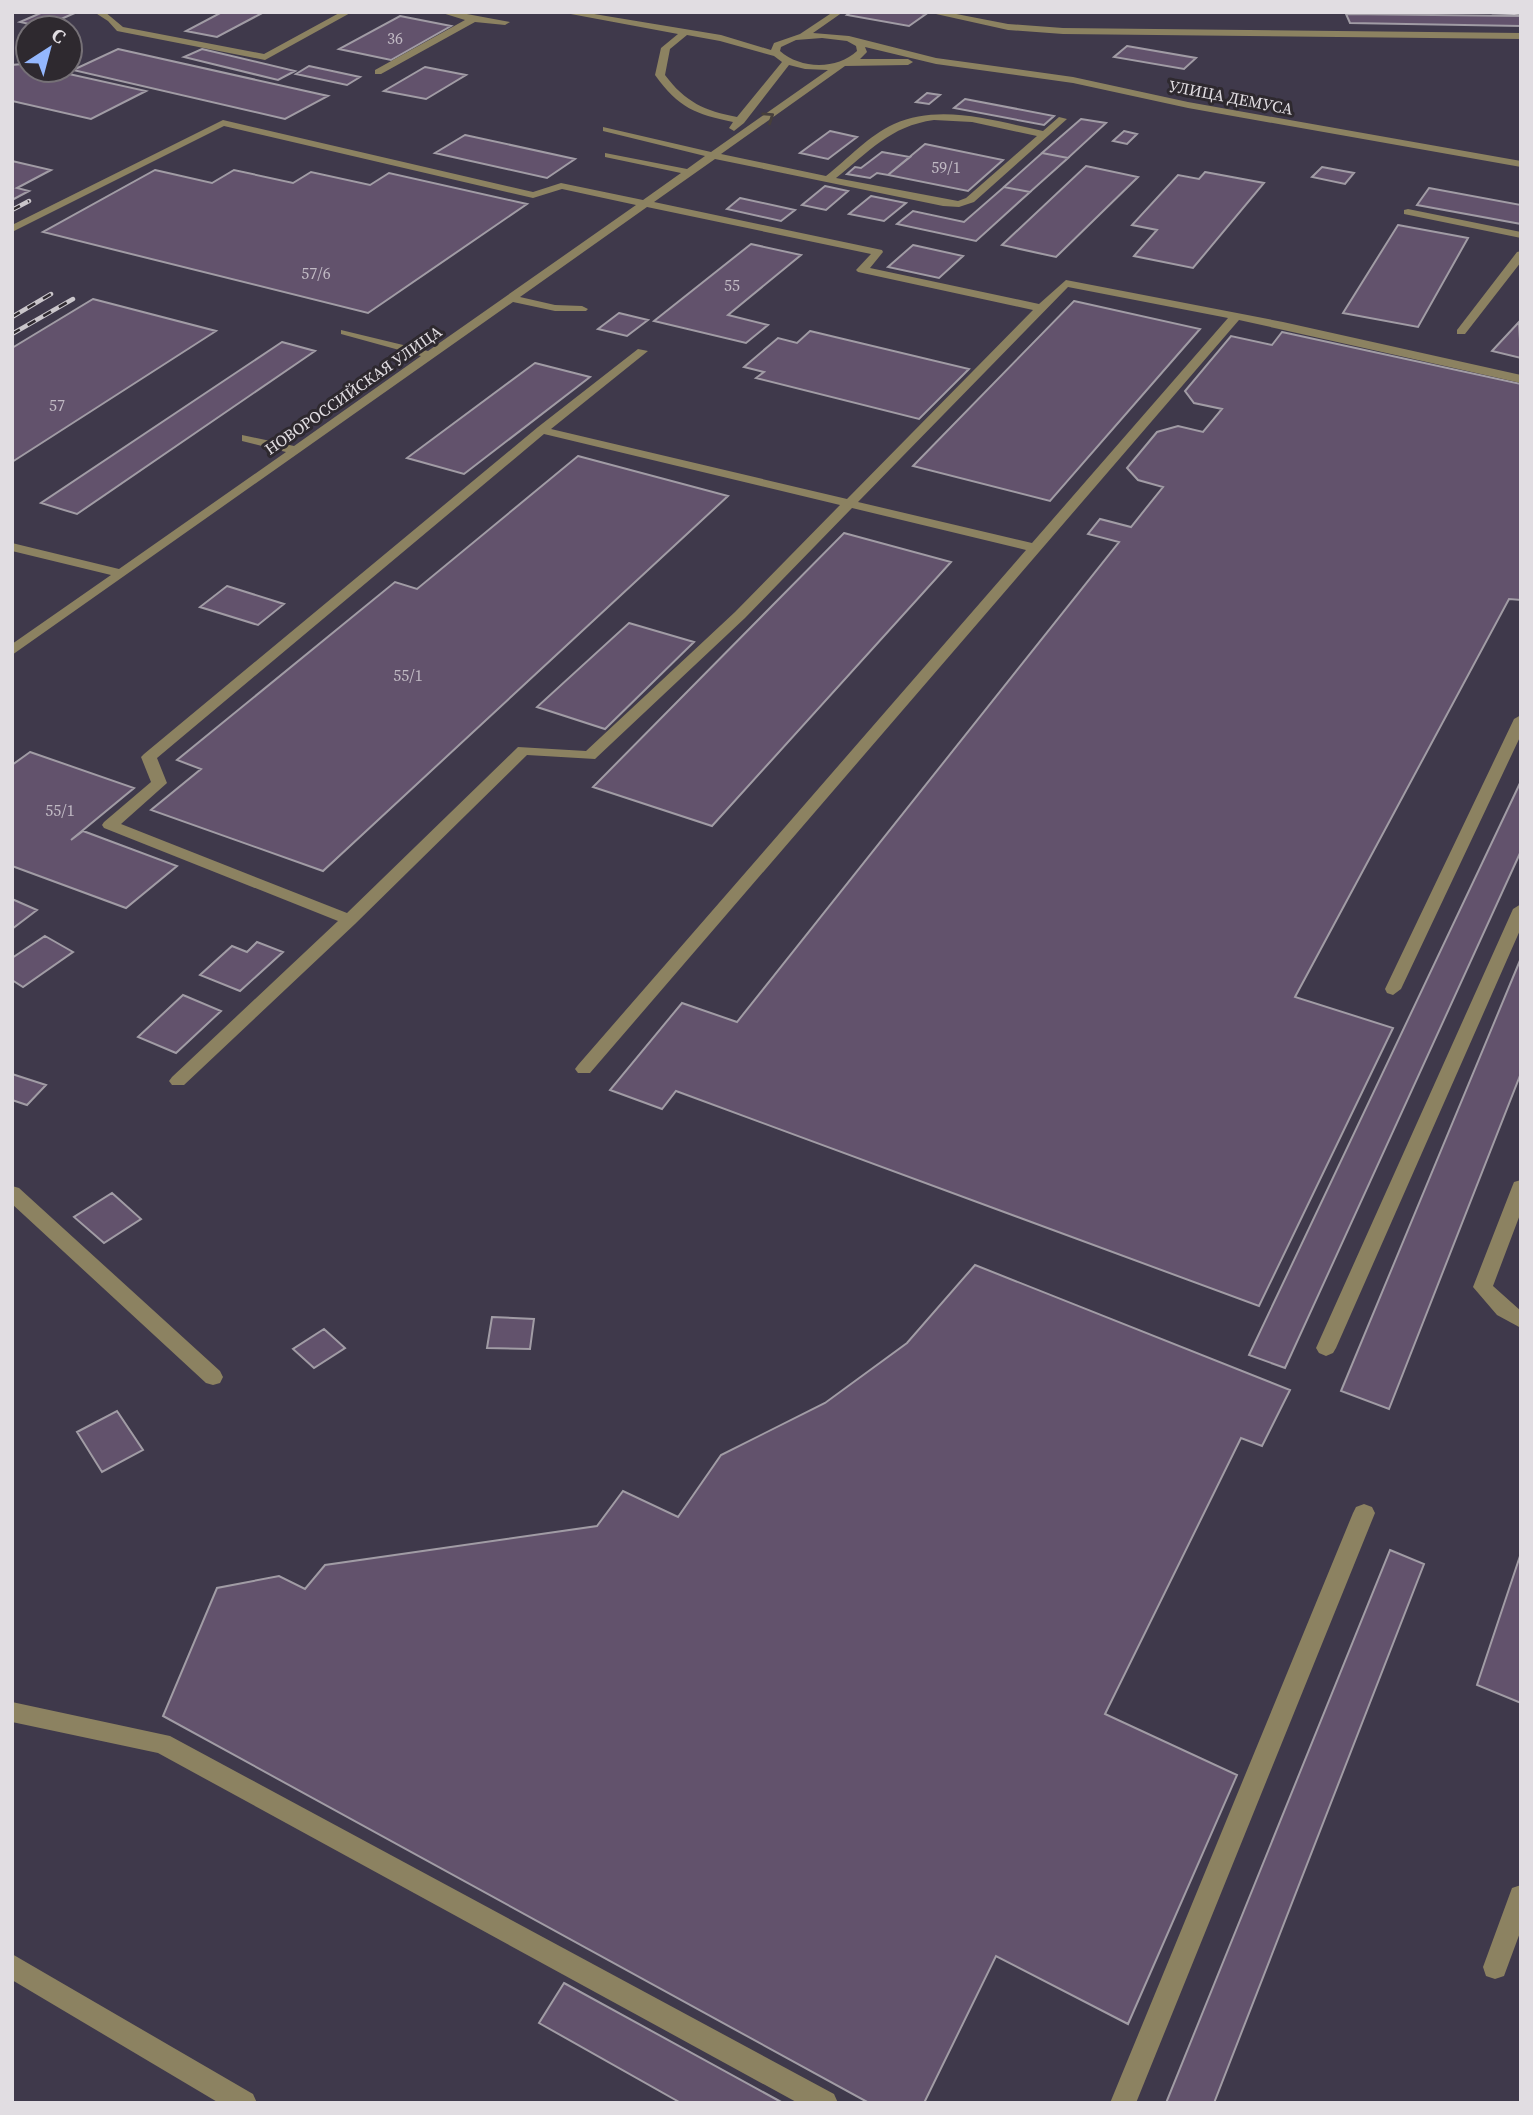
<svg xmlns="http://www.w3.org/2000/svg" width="1533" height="2115" viewBox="0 0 1533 2115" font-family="'Source Serif 4',serif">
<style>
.industrial{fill:#3f394b;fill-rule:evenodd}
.building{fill:#62526c;stroke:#a19ca5;stroke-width:2}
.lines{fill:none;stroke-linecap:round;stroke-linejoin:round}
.minor{fill:#8c8261;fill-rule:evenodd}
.rail-casing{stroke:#cac6cb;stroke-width:4.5}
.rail{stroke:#2e292f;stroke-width:2.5;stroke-dasharray:9;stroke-linecap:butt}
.oneway{stroke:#463f3c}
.labels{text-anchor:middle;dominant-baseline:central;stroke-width:6;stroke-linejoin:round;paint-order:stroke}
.number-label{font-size:16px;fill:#c1bac4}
.far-street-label{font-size:16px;fill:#e1dde2;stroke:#2e292f}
</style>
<rect width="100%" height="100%" fill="#383339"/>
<path class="industrial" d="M 12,12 L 1521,12 L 1521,2103 L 12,2103 ZM 28,28 L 70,28 L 70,70 L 28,70 Z"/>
<path class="building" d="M 43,12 L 77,12 L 43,27 L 20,22 Z
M 222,12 L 264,12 L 217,37 L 186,31 Z
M 851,12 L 916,12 L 926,14 L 909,26 L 847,15 Z
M 1346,14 L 1521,16 L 1521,26 L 1350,23 Z
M 400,16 L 451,26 L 391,60 L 339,49 Z
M 1127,46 L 1196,58 L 1184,69 L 1114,57 Z
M 118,49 L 328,96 L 285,119 L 73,70 Z
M 202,49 L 295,71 L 278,80 L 184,57 Z
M 22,64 L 28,65 L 28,70 L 51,70 L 146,91 L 91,119 L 12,101 L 12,65 Z
M 309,66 L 360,77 L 347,85 L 296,74 Z
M 425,67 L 466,75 L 426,99 L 384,91 Z
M 927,93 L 940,95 L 929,104 L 916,102 Z
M 965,99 L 1054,116 L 1044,125 L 954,108 Z
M 1081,119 L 1106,123 L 1068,158 L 1042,153 Z
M 830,131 L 857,137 L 828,159 L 800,153 Z
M 1124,131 L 1137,134 L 1127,144 L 1113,141 Z
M 465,135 L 575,159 L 547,178 L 435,153 Z
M 925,144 L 1003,160 L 968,191 L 888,175 Z
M 882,152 L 910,157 L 888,175 L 877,173 L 870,178 L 847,174 L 855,167 L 861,168 Z
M 1042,153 L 1068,158 L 1030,192 L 1004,187 Z
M 12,161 L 51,170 L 17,188 L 29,191 L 12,200 Z
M 1086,166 L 1138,177 L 1056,257 L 1002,245 Z
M 1322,167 L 1354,173 L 1345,184 L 1312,177 Z
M 155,170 L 212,183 L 234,170 L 293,183 L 311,172 L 370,185 L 389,173 L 527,204 L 368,313 L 43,232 Z
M 1205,172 L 1264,183 L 1193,268 L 1134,256 L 1157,230 L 1132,225 L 1178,175 L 1199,179 Z
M 825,186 L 848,191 L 826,210 L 802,205 Z
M 1004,187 L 1030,192 L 976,241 L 897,224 L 913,211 L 964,222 Z
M 1429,188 L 1521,205 L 1521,224 L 1417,205 Z
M 871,196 L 906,203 L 884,221 L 849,214 Z
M 740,198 L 795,210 L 781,221 L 727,209 Z
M 1398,225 L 1468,238 L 1418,327 L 1343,313 Z
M 751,244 L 801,255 L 728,315 L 768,325 L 746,343 L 654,321 Z
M 913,245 L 963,256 L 939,278 L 888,267 Z
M 93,299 L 216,331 L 12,462 L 12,348 Z
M 1074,301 L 1200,329 L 1050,501 L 913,466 Z
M 619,313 L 648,320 L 627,336 L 598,329 Z
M 1519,322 L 1521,358 L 1492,351 Z
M 810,331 L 969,369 L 919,419 L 756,378 L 764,372 L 744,367 L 778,338 L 797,343 Z
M 1282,332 L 1521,384 L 1521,600 L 1509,599 L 1295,997 L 1393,1028 L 1259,1306 L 676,1091 L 662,1109 L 610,1090 L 682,1003 L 737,1022 L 1119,542 L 1088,534 L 1100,519 L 1131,527 L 1163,487 L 1138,480 L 1127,468 L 1157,432 L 1178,426 L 1203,432 L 1222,409 L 1194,403 L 1185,391 L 1231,336 L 1272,345 Z
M 282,342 L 315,351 L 77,514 L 41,503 Z
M 535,363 L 590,377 L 464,474 L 407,458 Z
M 578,456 L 728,496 L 323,871 L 151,810 L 201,769 L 177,760 L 395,582 L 417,589 Z
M 844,533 L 951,562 L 712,826 L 593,787 Z
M 227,586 L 284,604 L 258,625 L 200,607 Z
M 629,623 L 694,642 L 605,729 L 537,707 Z
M 30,752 L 134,788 L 71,840 L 83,831 L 177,866 L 126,908 L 12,866 L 12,765 Z
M 1521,781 L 1521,851 L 1285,1368 L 1249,1355 Z
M 12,899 L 37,910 L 12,929 Z
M 45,936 L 73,952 L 23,987 L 12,980 L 12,958 Z
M 257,942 L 283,952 L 240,991 L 200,975 L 232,946 L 247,952 Z
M 1521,958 L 1521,1073 L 1389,1409 L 1341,1391 Z
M 183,995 L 221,1011 L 176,1053 L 138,1037 Z
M 12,1074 L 46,1085 L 27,1105 L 12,1100 Z
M 112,1193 L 141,1219 L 104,1243 L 74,1217 Z
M 975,1265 L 1290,1390 L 1262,1446 L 1241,1438 L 1105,1714 L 1237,1775 L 1128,2024 L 996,1956 L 924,2103 L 869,2103 L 163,1716 L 217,1588 L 279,1576 L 305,1589 L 325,1565 L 597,1526 L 623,1491 L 678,1517 L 721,1455 L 825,1403 L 907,1343 Z
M 492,1317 L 534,1319 L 530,1349 L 487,1348 Z
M 324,1329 L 345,1348 L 314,1368 L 293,1349 Z
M 117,1411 L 143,1450 L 102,1472 L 77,1432 Z
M 1390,1550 L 1424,1564 L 1214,2103 L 1166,2103 Z
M 1521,1553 L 1521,1703 L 1477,1685 Z
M 564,1983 L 783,2103 L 681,2103 L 539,2023 Z"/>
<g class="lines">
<path class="minor" d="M 94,12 L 105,12 L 123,27 L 264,54 L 341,12 L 352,12 L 265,60 L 117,31 L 108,21 Z
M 439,12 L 456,12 L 510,22 L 505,25 L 475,22 L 381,74 L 375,74 L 375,70 L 465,20 Z
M 560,12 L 582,12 L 721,35 L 771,50 L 774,43 L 800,34 L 833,12 L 843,12 L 813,33 L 849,36 L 936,58 L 1073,77 L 1188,102 L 1521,161 L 1521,167 L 1188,108 L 1073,83 L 936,64 L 865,47 L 867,52 L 860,59 L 908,59 L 913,62 L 908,65 L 845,66 L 721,154 L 826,176 C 848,159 869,135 894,124 C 941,103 995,121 1043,131 L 1059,117 L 1067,119 L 974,202 L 959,207 L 943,206 L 715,159 L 654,202 L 882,250 L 883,252 L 870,268 L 1039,304 L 1066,280 L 1283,322 L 1521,375 L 1521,383 L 1239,320 L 590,1073 L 578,1073 L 575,1069 L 578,1065 L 1026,550 L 852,508 L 745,618 L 595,759 L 527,755 L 355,924 L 184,1085 L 172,1085 L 169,1081 L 172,1077 L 338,921 L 104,828 L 102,825 L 104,822 L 151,782 L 141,757 L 144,754 L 538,427 L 638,349 L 648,351 L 551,429 L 847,499 L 1033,310 L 858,272 L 856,270 L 871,254 L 647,207 L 520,297 L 555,305 L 582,306 L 588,309 L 586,311 L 555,311 L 513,302 L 12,655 L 12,644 L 111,575 L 12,551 L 12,543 L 119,569 L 286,452 L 242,441 L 242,435 L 294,446 L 421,356 L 341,334 L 341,330 L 428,351 L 636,205 L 562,189 L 533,198 L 224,126 L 12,232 L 12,225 L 223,120 L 533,192 L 561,183 L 643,200 L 681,173 L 605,157 L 605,153 L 687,169 L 705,156 L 603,131 L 603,127 L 711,152 L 828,70 L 805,69 L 789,65 L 744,123 L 734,131 L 729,128 L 733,122 C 695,114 679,108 655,75 L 661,48 L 678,34 ZM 687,35 L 720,41 L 774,56 L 782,62 L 737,117 C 705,111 685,102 665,75 L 670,49 ZM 822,38 L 847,41 L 856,46 L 857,51 C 837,70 800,69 780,51 L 781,47 L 796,40 ZM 934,120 L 972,122 L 1037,136 L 966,198 L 958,201 L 836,178 C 869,152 890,126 934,120 ZM 1068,287 L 1228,318 L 1032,543 L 858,502 ZM 544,434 L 840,505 L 735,612 L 586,751 L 518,747 L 347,913 L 121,824 L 167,783 L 157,758 Z
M 927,12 L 946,12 L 1008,24 L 1063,28 L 1521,33 L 1521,39 L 1063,34 L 1008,30 Z
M 1408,209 L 1521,232 L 1521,238 L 1404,214 L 1404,210 Z
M 1521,251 L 1521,262 L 1465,334 L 1457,334 L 1457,330 L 1517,252 Z
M 1521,715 L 1521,735 L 1401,989 L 1393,995 L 1387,993 L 1385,989 L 1514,719 Z
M 1521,904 L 1521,928 L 1336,1348 L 1333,1353 L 1326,1356 L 1319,1353 L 1316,1348 L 1513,909 Z
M 1521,1180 L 1521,1212 L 1493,1286 L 1521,1311 L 1521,1328 L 1497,1315 L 1473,1287 L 1512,1187 L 1514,1182 Z
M 12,1186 L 19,1188 L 220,1371 L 223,1377 L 220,1383 L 213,1385 L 206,1383 L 12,1204 Z
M 1364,1504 L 1372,1507 L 1375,1513 L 1136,2103 L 1110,2103 L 1353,1513 L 1356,1507 Z
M 12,1702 L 170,1736 L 834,2094 L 838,2103 L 798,2103 L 158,1753 L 12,1722 Z
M 1521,1885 L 1521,1930 L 1504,1976 L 1495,1979 L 1486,1976 L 1483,1967 L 1512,1888 Z
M 12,1954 L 253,2094 L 257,2103 L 219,2103 L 12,1980 Z"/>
<defs>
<path id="rail" d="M 1492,12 L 1521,13
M 12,210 L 29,201
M 12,317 L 51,294
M 12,334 L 73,299"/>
</defs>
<use href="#rail" class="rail-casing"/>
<use href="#rail" class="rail"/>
</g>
<defs><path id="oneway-chevron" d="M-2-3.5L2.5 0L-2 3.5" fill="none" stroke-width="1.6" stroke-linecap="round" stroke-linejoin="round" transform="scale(1.75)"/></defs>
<use class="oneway" href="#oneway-chevron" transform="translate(769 117) rotate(-34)"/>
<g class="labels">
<g class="number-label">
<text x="395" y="38">36</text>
<text x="946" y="167">59/1</text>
<text x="316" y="273">57/6</text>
<text x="732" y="285">55</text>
<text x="57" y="405">57</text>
<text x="408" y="675">55/1</text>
<text x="60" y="810">55/1</text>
</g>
<g class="far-street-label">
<text transform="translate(1231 97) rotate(11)">УЛИЦА ДЕМУСА</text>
<text transform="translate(353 390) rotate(-35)">НОВОРОССИЙСКАЯ УЛИЦА</text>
</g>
</g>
<rect width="1533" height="2115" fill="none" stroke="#e1dde2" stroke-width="28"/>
<g transform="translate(49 49) rotate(36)"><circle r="33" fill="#2e292f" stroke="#767177" stroke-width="2"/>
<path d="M0-5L12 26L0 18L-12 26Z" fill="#94b7fd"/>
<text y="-10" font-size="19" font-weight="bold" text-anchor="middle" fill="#e1dde2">С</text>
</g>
</svg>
